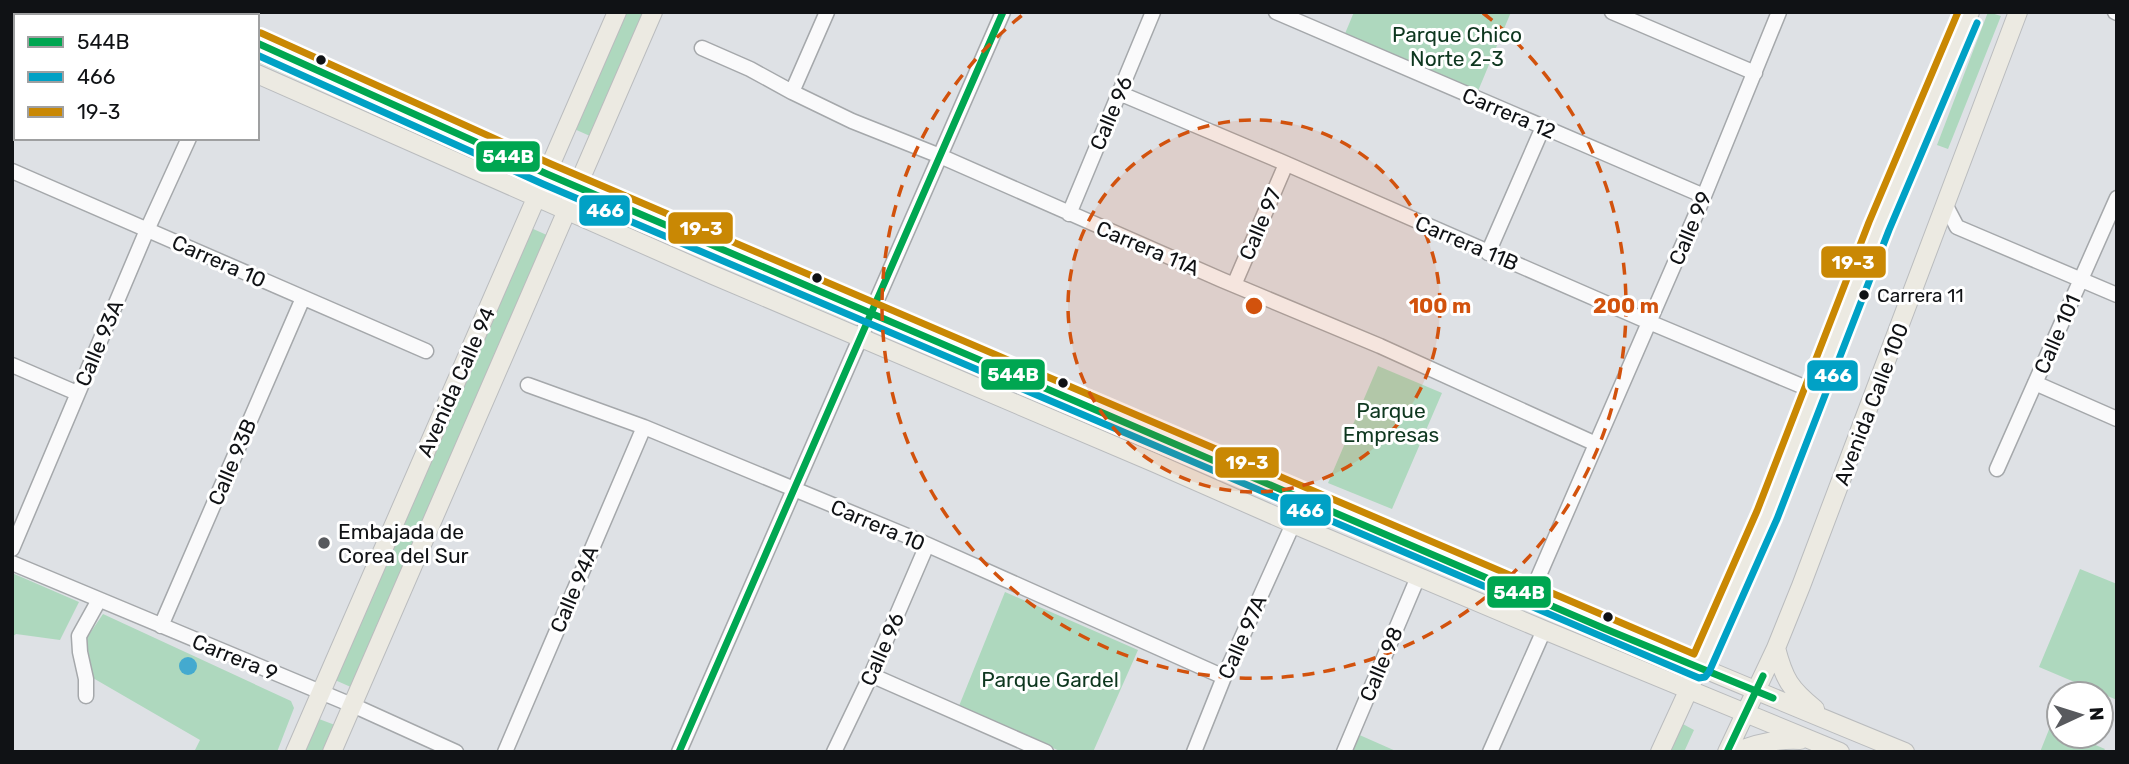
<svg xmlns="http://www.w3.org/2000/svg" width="2129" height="764" viewBox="0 0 2129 764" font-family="Rubik,sans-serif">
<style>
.green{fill:#aed8be}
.water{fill:#44aacf}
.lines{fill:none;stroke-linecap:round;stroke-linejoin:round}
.minor-casing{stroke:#a5a8ab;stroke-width:17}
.major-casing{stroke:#babcbe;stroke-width:20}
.minor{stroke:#fafafb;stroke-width:14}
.major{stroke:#eceae2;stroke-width:18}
.bus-1-casing{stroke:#fff;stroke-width:12}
.bus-2-casing{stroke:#fff;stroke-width:12}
.bus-3-casing{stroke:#fff;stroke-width:12}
.bus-1{stroke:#00a651;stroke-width:7}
.bus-2{stroke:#01a1c5;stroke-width:7}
.bus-3{stroke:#c98804;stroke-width:7}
.ring{fill:none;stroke:#d2520d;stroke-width:3.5;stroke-dasharray:12 9}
.bus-dot{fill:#101215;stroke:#fff;stroke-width:2.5}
.poi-dot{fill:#585a5e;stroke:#fff;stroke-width:2.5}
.labels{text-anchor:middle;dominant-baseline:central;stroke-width:6;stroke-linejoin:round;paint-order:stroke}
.bus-label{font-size:19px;fill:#101215;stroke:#fff;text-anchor:start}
.park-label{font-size:21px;fill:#0e371f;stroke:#fff}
.street-label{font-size:21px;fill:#101215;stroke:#fff}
.poi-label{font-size:21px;fill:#101215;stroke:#fff;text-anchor:start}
.centre{fill:#d2520d;stroke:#fff;stroke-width:3.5}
.ring-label{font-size:21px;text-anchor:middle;font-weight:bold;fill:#d2520d;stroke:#fff;stroke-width:6;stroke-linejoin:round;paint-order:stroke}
.line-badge{stroke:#fff;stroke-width:2.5}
.badge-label{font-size:19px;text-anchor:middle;font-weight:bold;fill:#fff}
</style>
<rect width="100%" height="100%" fill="#dee1e5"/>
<path class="green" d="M 622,12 L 644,12 L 590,136 L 572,128 Z
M 1354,12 L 1511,12 L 1478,91 L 1344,36 Z
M 1988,12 L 2001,16 L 1948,149 L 1937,145 Z
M 257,50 L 529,170 L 524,180 L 257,62 Z
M 604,203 L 851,310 L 846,320 L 600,214 Z
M 531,228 L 549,236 L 353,688 L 335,680 Z
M 882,323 L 1669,659 L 1664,669 L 878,333 Z
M 1378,366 L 1442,393 L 1392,509 L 1328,483 Z
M 2080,569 L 2117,584 L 2117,700 L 2039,667 Z
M 12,573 L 79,602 L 60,640 L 16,634 L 12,637 Z
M 1005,592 L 1138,650 L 1093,752 L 1062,752 L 959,706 Z
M 103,614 L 291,701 L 294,708 L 277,752 L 194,752 L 200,740 L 93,678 L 86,639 Z
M 319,719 L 335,725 L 324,752 L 305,752 Z
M 1681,723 L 1694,730 L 1684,752 L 1669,752 Z
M 2050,727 L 2059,730 L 2059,736 L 2074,736 L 2105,749 L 2103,752 L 2040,752 Z
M 1355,733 L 1398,752 L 1347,752 Z"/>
<path class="water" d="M179 666a9 9 0 1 1 18 0a9 9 0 1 1-18 0Z"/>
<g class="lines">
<defs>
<path id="minor" d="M 1276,12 L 1704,196
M 1612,12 L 1755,73
M 2115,12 L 2117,13
M 244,16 L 246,12
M 702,48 L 750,69 L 792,92 L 852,121 L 940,156 L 1222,280 L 1380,346 L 1596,444
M 792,92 L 827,12
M 1119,93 L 1280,161 L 1649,322 L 1816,392
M 12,171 L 426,351
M 1946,206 L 1957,227 L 2117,295
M 1069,214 L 1153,12
M 1488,253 L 1543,127
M 1234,285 L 1286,164
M 12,365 L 77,393
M 2035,383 L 2117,419
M 528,385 L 644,427 L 910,537 L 1224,677
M 1997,469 L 2117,198
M 12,549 L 147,230 L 189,138
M 12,563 L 359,708 L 456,752
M 1530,596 L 1704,196 L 1779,12
M 161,626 L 303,298
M 871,675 L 1046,752
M 86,696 L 86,679 L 80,652 L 79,636 L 99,600
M 505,752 L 644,427
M 679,752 L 1003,12
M 834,752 L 871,675 L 927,545
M 1194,752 L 1224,677 L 1293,524
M 1344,752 L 1418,577
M 1490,752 L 1544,630"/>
<path id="major" d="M 116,12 L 124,16
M 185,12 L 193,16
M 257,43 C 559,180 862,310 1166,440 C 1412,545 1657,651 1905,752
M 257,74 L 713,275 L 1155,463 L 1305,529 L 1544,630 L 1840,752
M 1776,648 C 1784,679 1790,689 1815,709
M 295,752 L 617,12
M 332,752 L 653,12
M 1660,752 L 1751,554 L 1879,226 L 1970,12
M 1727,752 L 1776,648 L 1801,586 L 2018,12
M 1736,752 C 1756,743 1777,739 1800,740"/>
</defs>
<use href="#minor" class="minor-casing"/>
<use href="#major" class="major-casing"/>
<use href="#minor" class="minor"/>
<use href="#major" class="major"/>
<defs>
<path id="bus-1" d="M 257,43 L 547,174 L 1603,628 L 1773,698
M 679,752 L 1003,12
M 1727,752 L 1763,676"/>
<path id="bus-2" d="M 257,55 L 543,184 L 1699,678 L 1705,677 L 1709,672 L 1777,519 L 1889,230 L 1977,23"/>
<path id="bus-3" d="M 261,33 L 551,164 L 1694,654 L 1757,511 L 1869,222 L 1958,12"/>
</defs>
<use href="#bus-1" class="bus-1-casing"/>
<use href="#bus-2" class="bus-2-casing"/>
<use href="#bus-3" class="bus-3-casing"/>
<use href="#bus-1" class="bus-1"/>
<use href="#bus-2" class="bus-2"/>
<use href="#bus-3" class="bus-3"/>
</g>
<circle cx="1254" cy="306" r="186" fill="#d2520d" fill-opacity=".12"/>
<g class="ring">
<circle cx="1254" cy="306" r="186"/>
<path d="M1483 13A372 372 0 1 1 1025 13"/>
</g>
<g class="bus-dot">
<circle cx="321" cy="60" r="6"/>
<circle cx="817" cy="278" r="6"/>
<circle cx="1864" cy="295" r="6"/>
<circle cx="1063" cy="383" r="6"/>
<circle cx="1608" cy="617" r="6"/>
</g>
<circle class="poi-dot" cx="324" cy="543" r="7"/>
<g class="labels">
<g class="bus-label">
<text x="1877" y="295">Carrera 11</text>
</g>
<g class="park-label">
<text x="1457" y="34">Parque Chico<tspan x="1457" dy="24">Norte 2-3</tspan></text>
<text x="1391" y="410">Parque<tspan x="1391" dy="24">Empresas</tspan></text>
<text x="1050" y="679">Parque Gardel</text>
</g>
<g class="street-label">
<text transform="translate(1111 113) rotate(-67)">Calle 96</text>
<text transform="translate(1509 113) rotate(23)">Carrera 12</text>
<text transform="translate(1260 224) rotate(-67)">Calle 97</text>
<text transform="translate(1690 228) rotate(-67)">Calle 99</text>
<text transform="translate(1467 243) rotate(23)">Carrera 11B</text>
<text transform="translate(1148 248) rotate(23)">Carrera 11A</text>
<text transform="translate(219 261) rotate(24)">Carrera 10</text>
<text transform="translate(2057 334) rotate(-66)">Calle 101</text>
<text transform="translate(99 343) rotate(-67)">Calle 93A</text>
<text transform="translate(456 382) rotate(-66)">Avenida Calle 94</text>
<text transform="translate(1871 404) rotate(-69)">Avenida Calle 100</text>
<text transform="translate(232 462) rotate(-67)">Calle 93B</text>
<text transform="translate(878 525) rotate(23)">Carrera 10</text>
<text transform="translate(574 589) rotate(-67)">Calle 94A</text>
<text transform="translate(1242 637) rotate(-66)">Calle 97A</text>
<text transform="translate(882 649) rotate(-66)">Calle 96</text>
<text transform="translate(235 657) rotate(22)">Carrera 9</text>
<text transform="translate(1381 664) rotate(-67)">Calle 98</text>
</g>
<g class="poi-label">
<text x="338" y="531">Embajada de<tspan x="338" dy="24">Corea del Sur</tspan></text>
</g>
</g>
<circle cx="1254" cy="306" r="10" class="centre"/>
<g class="ring-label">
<text x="1440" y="313">100 m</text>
<text x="1626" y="313">200 m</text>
</g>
<g class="line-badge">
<rect x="475" y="140" width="66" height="33" rx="7" fill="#00a651"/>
<rect x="578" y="194" width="53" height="33" rx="7" fill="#01a1c5"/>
<rect x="667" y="211" width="67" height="34" rx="7" fill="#c98804"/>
<rect x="1820" y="245" width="67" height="34" rx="7" fill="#c98804"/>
<rect x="980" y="358" width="66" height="33" rx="7" fill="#00a651"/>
<rect x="1806" y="359" width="53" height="33" rx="7" fill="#01a1c5"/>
<rect x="1214" y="446" width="66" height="33" rx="7" fill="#c98804"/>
<rect x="1279" y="493" width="53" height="34" rx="7" fill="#01a1c5"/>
<rect x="1486" y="575" width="66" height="34" rx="7" fill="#00a651"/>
</g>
<g class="badge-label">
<text x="508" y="163">544B</text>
<text x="605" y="217">466</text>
<text x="701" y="235">19-3</text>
<text x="1853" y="269">19-3</text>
<text x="1013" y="381">544B</text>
<text x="1833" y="382">466</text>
<text x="1247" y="469">19-3</text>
<text x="1305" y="517">466</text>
<text x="1519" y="599">544B</text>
</g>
<rect width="2129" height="764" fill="none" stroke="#101215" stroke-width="28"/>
<rect x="14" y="14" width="245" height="126" fill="#ffffff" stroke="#9fa0a1" stroke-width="2"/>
<rect x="28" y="37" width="35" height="10" fill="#00a651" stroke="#9fa0a1" stroke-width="2"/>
<text x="77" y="49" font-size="21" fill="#101215">544B</text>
<rect x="28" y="72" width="35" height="10" fill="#01a1c5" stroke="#9fa0a1" stroke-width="2"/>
<text x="77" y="84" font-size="21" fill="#101215">466</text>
<rect x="28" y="107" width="35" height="10" fill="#c98804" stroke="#9fa0a1" stroke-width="2"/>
<text x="77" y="119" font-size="21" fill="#101215">19-3</text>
<g transform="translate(2080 715) rotate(86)"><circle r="33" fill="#ffffff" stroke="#9fa0a1" stroke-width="2"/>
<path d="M0-5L12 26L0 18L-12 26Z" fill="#585a5e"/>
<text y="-10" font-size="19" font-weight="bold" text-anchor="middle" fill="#101215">N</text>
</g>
</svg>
